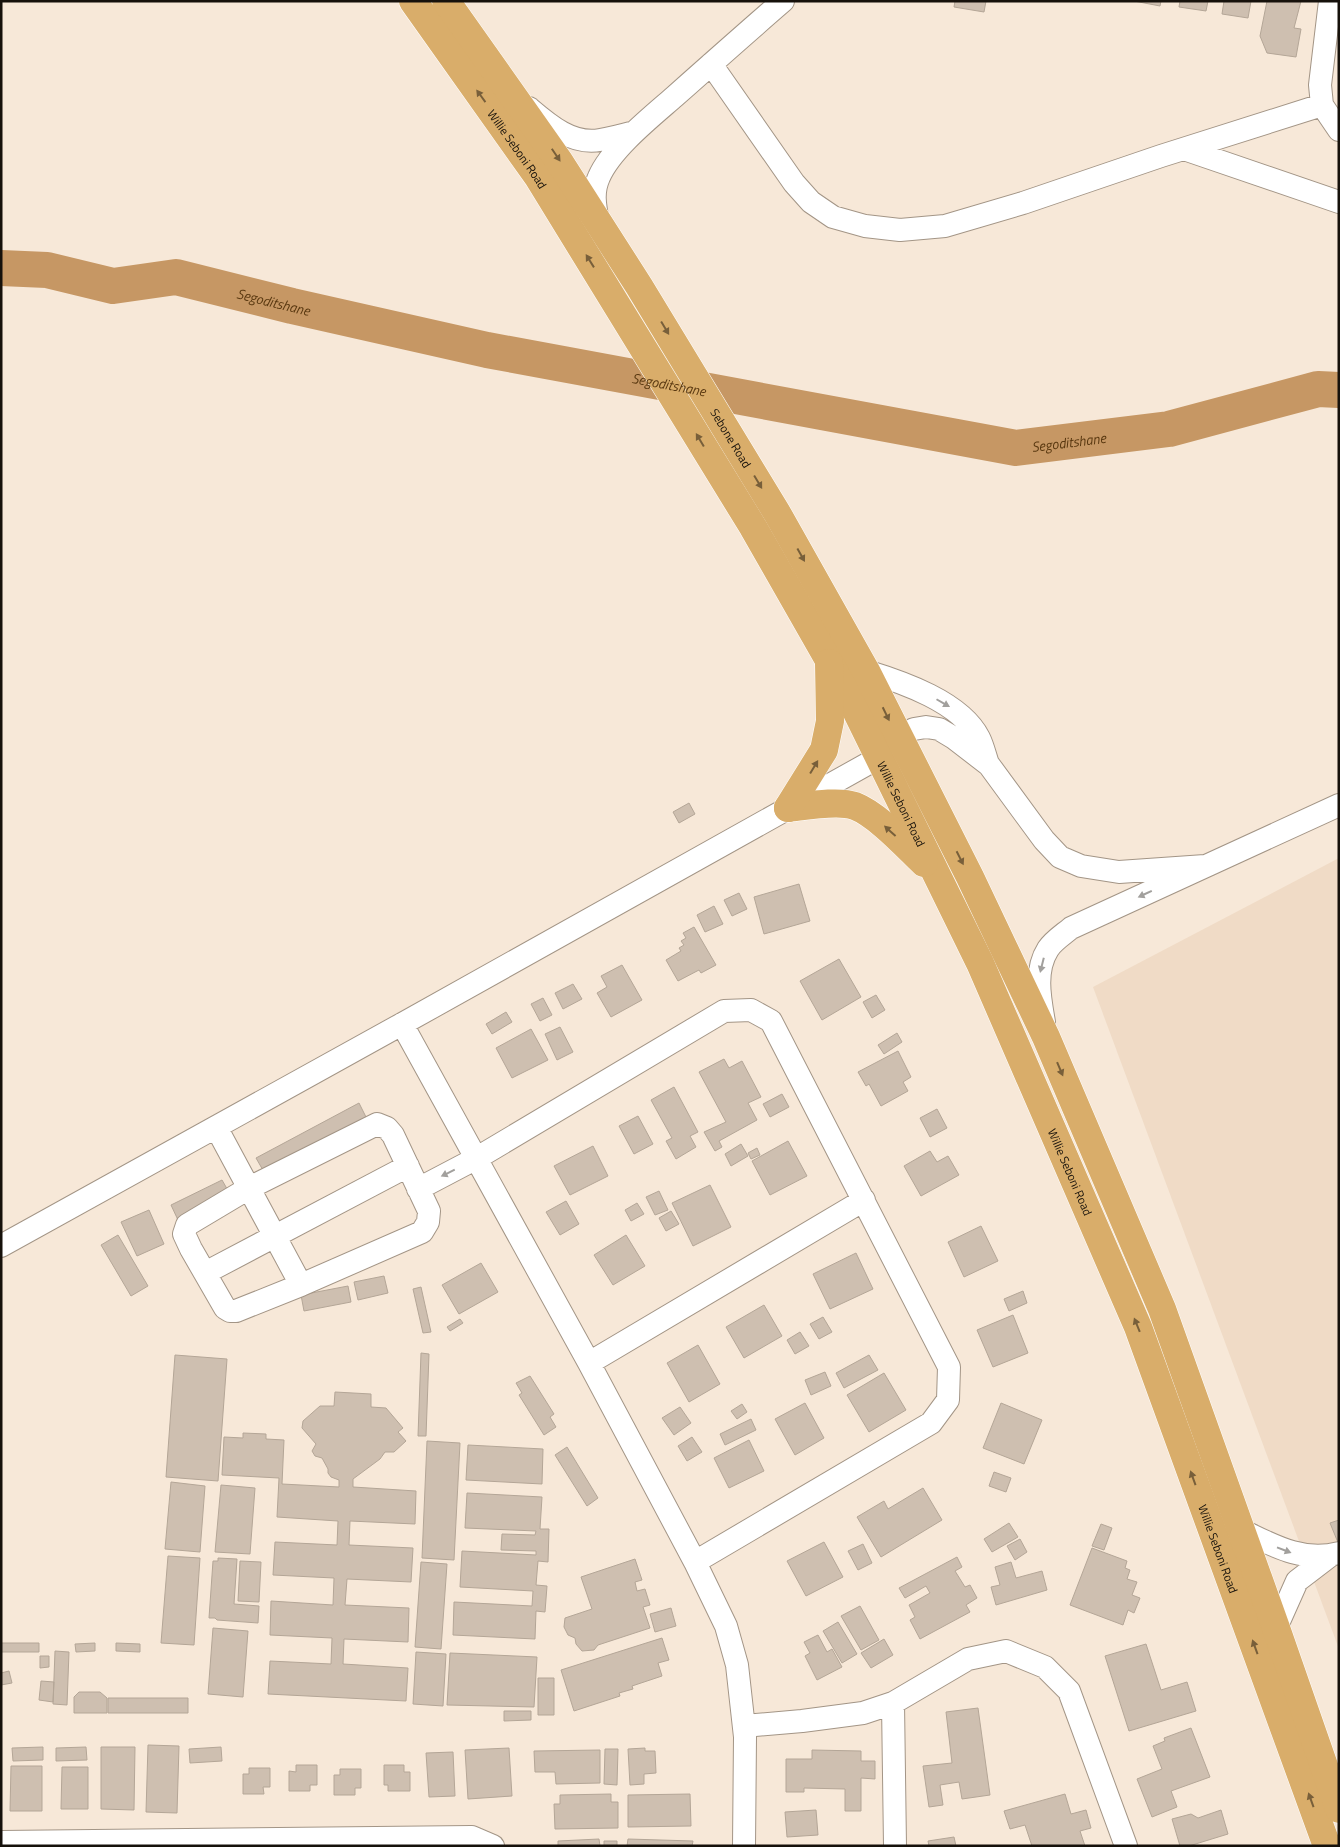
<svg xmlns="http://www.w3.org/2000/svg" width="1340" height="1847" viewBox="0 0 1340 1847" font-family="'Titillium Web',sans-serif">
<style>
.built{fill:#f0dbc6}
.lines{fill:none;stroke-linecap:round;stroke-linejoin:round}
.river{stroke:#c69764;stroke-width:36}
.building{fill:#cebfb0;stroke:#b4a697}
.minor-casing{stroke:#a39586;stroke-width:24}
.major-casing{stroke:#fff;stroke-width:29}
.minor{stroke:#fff;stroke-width:22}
.major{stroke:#d9ad6a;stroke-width:28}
.oneway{fill:#785f3a}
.oneway2{fill:#a2a09d}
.labels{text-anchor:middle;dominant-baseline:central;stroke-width:4;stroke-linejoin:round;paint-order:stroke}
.street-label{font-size:12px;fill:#16110b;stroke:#fff}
.water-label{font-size:14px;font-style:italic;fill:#5a3911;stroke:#fff}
</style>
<rect width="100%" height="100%" fill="#f7e8d8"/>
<path class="built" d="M 1339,858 L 1339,1649 L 1093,987 Z"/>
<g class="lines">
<path class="river" id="s1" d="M 1,268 L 47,270 L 113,286 L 176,277 L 292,306 L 487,350 L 1016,448 L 1169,429 L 1318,389 L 1339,390"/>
</g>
<path class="building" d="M 955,1 L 986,1 L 984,12 L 954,7 Z
M 1134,1 L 1161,1 L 1160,6 Z
M 1180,1 L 1208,1 L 1206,11 L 1179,7 Z
M 1224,1 L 1251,1 L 1248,18 L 1222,14 Z
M 1267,1 L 1301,1 L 1294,28 L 1301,29 L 1296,57 L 1267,53 L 1260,36 Z
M 689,803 L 695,814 L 679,823 L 673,812 Z
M 799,884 L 810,921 L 764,934 L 754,897 Z
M 739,893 L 747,909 L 732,916 L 724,900 Z
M 714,906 L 723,924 L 705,932 L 697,915 Z
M 694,927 L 716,965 L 701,973 L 699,970 L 678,981 L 666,960 L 681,951 L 679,948 L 684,945 L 681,941 L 686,938 L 683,933 Z
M 839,959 L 861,997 L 822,1020 L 800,981 Z
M 622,965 L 642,1000 L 611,1017 L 597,993 L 607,987 L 601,976 Z
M 573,984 L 582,999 L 563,1009 L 555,993 Z
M 876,995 L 885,1010 L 872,1018 L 863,1002 Z
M 543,998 L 552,1015 L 540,1021 L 531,1004 Z
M 506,1012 L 512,1022 L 492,1034 L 486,1024 Z
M 560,1027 L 573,1052 L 557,1060 L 545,1034 Z
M 531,1029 L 548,1060 L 512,1078 L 496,1048 Z
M 897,1033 L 902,1042 L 884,1054 L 878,1045 Z
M 898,1051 L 911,1077 L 903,1082 L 908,1091 L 881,1106 L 869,1084 L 866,1086 L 858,1072 Z
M 724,1059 L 729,1068 L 742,1061 L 761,1097 L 748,1103 L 757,1120 L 719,1141 L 722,1147 L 715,1151 L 704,1132 L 726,1122 L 699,1072 Z
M 674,1087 L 698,1132 L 690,1136 L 696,1147 L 676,1159 L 666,1141 L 672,1138 L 651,1100 Z
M 782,1094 L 789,1107 L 770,1117 L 763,1104 Z
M 359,1103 L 366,1117 L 264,1172 L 256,1158 Z
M 937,1109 L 947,1128 L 930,1137 L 920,1118 Z
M 638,1116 L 653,1144 L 634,1154 L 619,1126 Z
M 788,1141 L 807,1176 L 770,1195 L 752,1161 Z
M 741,1144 L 748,1156 L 731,1166 L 725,1154 Z
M 593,1146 L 608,1176 L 570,1195 L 554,1166 Z
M 757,1148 L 760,1155 L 751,1159 L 748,1153 Z
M 930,1151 L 937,1162 L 948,1156 L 959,1175 L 921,1196 L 904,1166 Z
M 222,1180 L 230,1194 L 178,1220 L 171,1205 Z
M 710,1185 L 731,1227 L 693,1246 L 672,1203 Z
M 659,1191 L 668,1210 L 655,1215 L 646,1197 Z
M 566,1201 L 579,1224 L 560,1235 L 546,1212 Z
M 637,1203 L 644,1214 L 631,1221 L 625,1210 Z
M 149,1210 L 164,1244 L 137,1256 L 121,1222 Z
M 671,1211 L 679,1224 L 666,1231 L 659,1218 Z
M 981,1226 L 998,1261 L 964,1277 L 948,1242 Z
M 118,1235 L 148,1286 L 131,1296 L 101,1245 Z
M 626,1235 L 645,1266 L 613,1285 L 594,1255 Z
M 856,1253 L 873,1289 L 830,1309 L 813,1274 Z
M 481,1263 L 498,1292 L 459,1314 L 442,1285 Z
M 384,1276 L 388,1293 L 358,1300 L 354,1282 Z
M 348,1286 L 351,1302 L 304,1311 L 301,1295 Z
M 421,1287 L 431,1332 L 423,1333 L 413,1289 Z
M 1023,1291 L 1027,1303 L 1009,1311 L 1004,1299 Z
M 764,1305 L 782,1336 L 744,1358 L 726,1327 Z
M 1013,1315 L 1028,1353 L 993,1367 L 977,1330 Z
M 823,1317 L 832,1332 L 819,1339 L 810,1324 Z
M 460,1319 L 463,1323 L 450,1331 L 447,1327 Z
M 800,1332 L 809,1346 L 795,1354 L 787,1340 Z
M 698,1345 L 720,1384 L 689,1402 L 667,1363 Z
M 421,1353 L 429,1354 L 426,1436 L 418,1436 Z
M 175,1355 L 227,1359 L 218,1481 L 166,1477 Z
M 869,1355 L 878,1370 L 844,1388 L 836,1373 Z
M 825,1372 L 831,1386 L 811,1395 L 805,1380 Z
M 884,1373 L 906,1410 L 869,1432 L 847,1395 Z
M 530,1376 L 554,1414 L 550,1417 L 556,1427 L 544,1435 L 519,1395 L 522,1393 L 516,1383 Z
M 335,1392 L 371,1394 L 371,1407 L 386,1408 L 403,1428 L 398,1432 L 406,1441 L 394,1452 L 385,1452 L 380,1459 L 353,1479 L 353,1487 L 416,1491 L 415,1524 L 350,1521 L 349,1545 L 413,1548 L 411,1582 L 347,1579 L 345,1605 L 409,1608 L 408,1642 L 344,1639 L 343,1664 L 408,1668 L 406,1701 L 268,1694 L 270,1661 L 331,1664 L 332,1638 L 270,1635 L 271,1601 L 333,1605 L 334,1578 L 273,1575 L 275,1542 L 337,1545 L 338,1521 L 277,1517 L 279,1478 L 222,1475 L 224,1437 L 243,1438 L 243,1433 L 266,1434 L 266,1439 L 284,1440 L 282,1484 L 339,1487 L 339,1480 L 331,1477 L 328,1473 L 328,1469 L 322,1458 L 315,1456 L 312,1451 L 316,1444 L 302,1428 L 303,1421 L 320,1406 L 334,1406 Z
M 805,1403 L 824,1438 L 795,1455 L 775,1419 Z
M 1001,1403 L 1042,1420 L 1024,1464 L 983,1448 Z
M 742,1404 L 747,1412 L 737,1419 L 731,1411 Z
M 680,1407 L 691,1423 L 674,1435 L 662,1418 Z
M 751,1419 L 756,1430 L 725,1445 L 720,1434 Z
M 692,1437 L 702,1452 L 687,1461 L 678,1446 Z
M 749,1440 L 764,1471 L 729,1488 L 714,1458 Z
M 427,1441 L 460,1443 L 454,1560 L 422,1558 Z
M 468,1445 L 543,1449 L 542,1484 L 466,1480 Z
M 567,1447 L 598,1498 L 587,1506 L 555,1455 Z
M 994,1472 L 1011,1478 L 1006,1492 L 989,1486 Z
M 171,1482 L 205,1486 L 200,1552 L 165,1549 Z
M 221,1485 L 255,1488 L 250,1554 L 215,1552 Z
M 923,1488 L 942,1520 L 881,1557 L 857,1517 L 884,1501 L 888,1509 Z
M 467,1493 L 542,1497 L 540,1529 L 549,1529 L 548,1562 L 538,1561 L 536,1585 L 547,1586 L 545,1612 L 536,1611 L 535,1639 L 453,1635 L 454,1602 L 532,1606 L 533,1591 L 460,1587 L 462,1551 L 536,1555 L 536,1551 L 501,1550 L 502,1534 L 535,1535 L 536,1531 L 465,1528 Z
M 1339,1520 L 1339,1545 L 1330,1523 Z
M 1009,1523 L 1018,1537 L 992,1552 L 984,1539 Z
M 1101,1524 L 1112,1528 L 1104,1550 L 1092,1546 Z
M 1020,1539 L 1027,1552 L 1015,1560 L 1007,1546 Z
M 824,1542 L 843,1577 L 806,1596 L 787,1561 Z
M 863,1544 L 872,1563 L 858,1570 L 848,1551 Z
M 1092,1548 L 1127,1561 L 1125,1568 L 1130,1570 L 1127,1579 L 1137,1582 L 1132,1595 L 1140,1598 L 1134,1613 L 1128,1610 L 1123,1625 L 1070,1605 Z
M 168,1556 L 200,1558 L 194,1645 L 161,1643 Z
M 957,1557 L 962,1567 L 955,1571 L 965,1587 L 970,1585 L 977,1598 L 966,1605 L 970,1612 L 920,1639 L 910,1620 L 915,1617 L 909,1605 L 930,1593 L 926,1586 L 905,1598 L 899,1588 Z
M 218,1558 L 237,1559 L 234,1604 L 259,1606 L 258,1623 L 217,1620 L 215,1618 L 209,1618 L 213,1561 L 218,1561 Z
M 635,1559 L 642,1580 L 635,1582 L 637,1591 L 645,1589 L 650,1605 L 643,1607 L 650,1628 L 598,1645 L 594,1650 L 582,1651 L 576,1644 L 575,1638 L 568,1635 L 564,1627 L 565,1618 L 592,1609 L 581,1577 Z
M 240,1561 L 261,1562 L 259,1602 L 238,1601 Z
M 421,1562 L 447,1564 L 441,1649 L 415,1647 Z
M 1011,1562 L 1016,1578 L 1042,1571 L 1047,1590 L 996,1605 L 991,1587 L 1000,1585 L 995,1567 Z
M 860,1606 L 879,1640 L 861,1650 L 841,1616 Z
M 671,1608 L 676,1626 L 655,1632 L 650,1614 Z
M 838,1622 L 857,1654 L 842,1663 L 823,1631 Z
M 213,1628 L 248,1631 L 243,1697 L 208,1694 Z
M 818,1635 L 827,1652 L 832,1649 L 842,1667 L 817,1680 L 805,1656 L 810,1653 L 804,1642 Z
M 662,1638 L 669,1660 L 658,1663 L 662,1676 L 632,1686 L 633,1689 L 619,1693 L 620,1696 L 574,1711 L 561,1670 Z
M 884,1639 L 893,1655 L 871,1668 L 861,1653 Z
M 1,1643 L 39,1643 L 39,1652 L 1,1652 Z
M 95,1643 L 95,1651 L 76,1652 L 75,1644 Z
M 116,1643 L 140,1644 L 140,1652 L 116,1651 Z
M 1146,1644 L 1161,1690 L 1187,1682 L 1196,1711 L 1129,1731 L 1105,1656 Z
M 55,1651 L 69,1652 L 67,1705 L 53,1704 Z
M 416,1652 L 446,1654 L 443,1706 L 413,1704 Z
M 450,1653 L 537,1657 L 534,1707 L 447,1705 Z
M 40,1656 L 49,1656 L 49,1667 L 40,1668 Z
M 9,1671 L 12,1683 L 1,1685 L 1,1673 Z
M 538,1678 L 554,1678 L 554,1715 L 538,1715 Z
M 41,1681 L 54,1682 L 53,1702 L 39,1700 Z
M 79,1692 L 100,1692 L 107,1698 L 107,1713 L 74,1713 L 74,1697 Z
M 108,1698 L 188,1698 L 188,1713 L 108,1713 Z
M 978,1708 L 990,1795 L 962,1799 L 959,1782 L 940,1785 L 943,1805 L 929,1807 L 923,1766 L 952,1763 L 946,1712 Z
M 504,1711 L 531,1711 L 531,1720 L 504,1721 Z
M 1191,1728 L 1210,1777 L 1171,1791 L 1177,1807 L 1152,1817 L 1137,1779 L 1162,1769 L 1153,1746 L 1165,1741 L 1164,1738 Z
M 148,1745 L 179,1746 L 177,1813 L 146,1812 Z
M 43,1747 L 43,1760 L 13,1761 L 12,1748 Z
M 86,1747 L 87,1760 L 56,1761 L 56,1748 Z
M 101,1747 L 135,1747 L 134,1810 L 101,1809 Z
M 221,1747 L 222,1761 L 190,1763 L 189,1749 Z
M 509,1748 L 512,1796 L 468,1799 L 465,1750 Z
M 645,1748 L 645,1751 L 655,1751 L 656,1773 L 644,1774 L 644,1784 L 630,1785 L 628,1749 Z
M 605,1749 L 618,1749 L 617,1785 L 604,1784 Z
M 600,1750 L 600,1783 L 556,1784 L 555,1772 L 535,1772 L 534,1751 Z
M 812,1750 L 861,1751 L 861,1761 L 875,1761 L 875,1779 L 861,1778 L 861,1811 L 845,1811 L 845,1789 L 804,1788 L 804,1792 L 786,1792 L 786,1759 L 812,1759 Z
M 453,1752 L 455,1796 L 429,1797 L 426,1753 Z
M 296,1765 L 317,1765 L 317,1785 L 310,1785 L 310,1791 L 289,1791 L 289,1771 L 296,1772 Z
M 384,1765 L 404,1765 L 404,1772 L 410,1772 L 410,1791 L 388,1791 L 388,1785 L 384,1785 Z
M 11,1766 L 42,1766 L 42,1811 L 10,1811 Z
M 62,1767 L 88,1767 L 88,1809 L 61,1809 Z
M 249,1768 L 270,1768 L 270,1787 L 263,1787 L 264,1794 L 243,1794 L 243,1774 L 249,1774 Z
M 340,1769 L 361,1769 L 361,1788 L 355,1788 L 355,1795 L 334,1795 L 334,1775 L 340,1775 Z
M 611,1794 L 611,1802 L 618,1802 L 618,1828 L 555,1829 L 554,1804 L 560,1804 L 560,1795 Z
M 690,1794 L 691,1826 L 628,1827 L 628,1795 Z
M 1065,1794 L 1071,1814 L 1086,1810 L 1091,1828 L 1080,1831 L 1085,1846 L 1032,1846 L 1025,1825 L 1010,1829 L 1004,1811 Z
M 816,1810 L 818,1835 L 787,1837 L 785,1812 Z
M 1221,1810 L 1228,1834 L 1189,1846 L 1180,1846 L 1172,1819 L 1191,1814 L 1198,1818 Z
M 954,1837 L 956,1846 L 929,1846 L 928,1841 Z
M 599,1839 L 600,1846 L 558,1846 L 558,1841 Z
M 628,1839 L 693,1841 L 692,1846 L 627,1846 Z
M 604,1841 L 617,1841 L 617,1846 L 604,1846 Z"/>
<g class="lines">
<defs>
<path id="minor" d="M 1330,1 L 1320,85 L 1322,105 L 1339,130
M 711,64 L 794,183 L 811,202 L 833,217 L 865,226 L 900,230 L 945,226 L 1023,203 L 1161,156 L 1322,105
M 529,108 C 549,125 572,145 600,140 C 612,138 623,135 634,132
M 1184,149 L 1339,202
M 598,222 C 595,206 592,192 599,177 C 611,149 651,117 674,97 C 710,65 746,33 783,1
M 866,671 C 902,682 961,702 979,738 C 983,746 985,755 988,764
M 1044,1022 C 1040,999 1034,971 1048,949 C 1053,941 1064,934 1071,928 L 1339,805
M 402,1024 L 589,1363 L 695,1562 L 726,1626 L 737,1665 L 745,1737 L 744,1846
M 377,1124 L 387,1128 L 393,1135 L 429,1211 L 428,1222 L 422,1232 L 301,1285 L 236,1311 L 230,1311 L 225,1308 L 191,1249 L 184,1234 L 187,1225 L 249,1188 Z
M 216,1127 L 301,1285
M 418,1189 L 477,1158 L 724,1011 L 751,1010 L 771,1021 L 949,1367 L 948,1400 L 931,1423 L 695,1562
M 1,1246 L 402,1024 L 878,758 L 898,737 L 914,729 L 926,727 L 939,729 L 954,738 L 989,765 L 1044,840 L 1060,857 L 1081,866 L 1119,872 L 1205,866
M 205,1273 L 408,1166
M 589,1363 L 864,1200
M 1241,1530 C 1272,1545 1303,1563 1339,1553
M 1276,1628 L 1297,1581 L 1331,1555
M 893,1703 L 895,1846
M 744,1726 L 802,1721 L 863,1713 L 893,1703 L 968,1659 L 1006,1651 L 1045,1667 L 1069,1691 L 1126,1846
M 1,1842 L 472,1837 L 493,1846"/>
<g id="major">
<path id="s2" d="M 413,1 L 538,177 L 753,527 L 846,690 L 980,963 L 1138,1327 L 1327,1846"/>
<path id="s3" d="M 446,1 L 559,161 L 639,286 L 777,513 L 866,671 L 970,877 L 1046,1037 L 1162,1309 L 1276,1628 L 1339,1809"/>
<path d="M 788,808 C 806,806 838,800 855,806 C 878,815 906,846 924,863"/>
<path d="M 788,808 L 824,750 L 830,721 L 829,663"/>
</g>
</defs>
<use href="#minor" class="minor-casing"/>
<use href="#major" class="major-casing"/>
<use href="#minor" class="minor"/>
<use href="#major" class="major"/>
</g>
<defs><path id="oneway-solid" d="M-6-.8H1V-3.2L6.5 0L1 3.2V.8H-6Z" transform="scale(1.25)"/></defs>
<g class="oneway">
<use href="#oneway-solid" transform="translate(481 96) rotate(-126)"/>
<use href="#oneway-solid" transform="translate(556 155) rotate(56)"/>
<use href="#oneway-solid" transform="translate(590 261) rotate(-122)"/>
<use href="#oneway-solid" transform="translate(665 328) rotate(59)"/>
<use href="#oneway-solid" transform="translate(700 440) rotate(-121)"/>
<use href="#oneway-solid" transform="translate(758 482) rotate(59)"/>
<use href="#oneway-solid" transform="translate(801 555) rotate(61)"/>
<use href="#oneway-solid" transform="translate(886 714) rotate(64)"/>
<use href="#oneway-solid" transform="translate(814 767) rotate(-59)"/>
<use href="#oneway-solid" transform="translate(890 831) rotate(-138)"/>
<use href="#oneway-solid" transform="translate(960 858) rotate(63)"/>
<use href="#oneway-solid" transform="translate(1060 1069) rotate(67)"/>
<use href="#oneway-solid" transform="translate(1137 1325) rotate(-112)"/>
<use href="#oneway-solid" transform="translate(1193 1478) rotate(-110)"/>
<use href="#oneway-solid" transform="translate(1255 1647) rotate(-110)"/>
<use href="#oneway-solid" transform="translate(1311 1800) rotate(-110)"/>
</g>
<g class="oneway2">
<use href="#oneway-solid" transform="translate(943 703) rotate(30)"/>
<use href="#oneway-solid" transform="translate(1145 894) rotate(155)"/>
<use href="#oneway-solid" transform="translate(1042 965) rotate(104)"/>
<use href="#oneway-solid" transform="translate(448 1173) rotate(154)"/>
<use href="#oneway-solid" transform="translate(1284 1550) rotate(21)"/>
</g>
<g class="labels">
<g class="street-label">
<text stroke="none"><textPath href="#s2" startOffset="181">Willie Seboni Road</textPath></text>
<text stroke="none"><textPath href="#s3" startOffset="522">Sebone Road</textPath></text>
<text stroke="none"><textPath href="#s2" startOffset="941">Willie Seboni Road</textPath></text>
<text stroke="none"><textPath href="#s2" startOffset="1346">Willie Seboni Road</textPath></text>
<text stroke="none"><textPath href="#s2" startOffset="1751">Willie Seboni Road</textPath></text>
</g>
<g class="water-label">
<text stroke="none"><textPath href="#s1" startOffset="278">Segoditshane</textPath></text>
<text stroke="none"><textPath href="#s1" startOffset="682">Segoditshane</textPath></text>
<text stroke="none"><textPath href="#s1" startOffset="1088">Segoditshane</textPath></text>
</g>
</g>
<rect width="1340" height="1847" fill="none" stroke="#16110b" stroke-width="5"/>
</svg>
